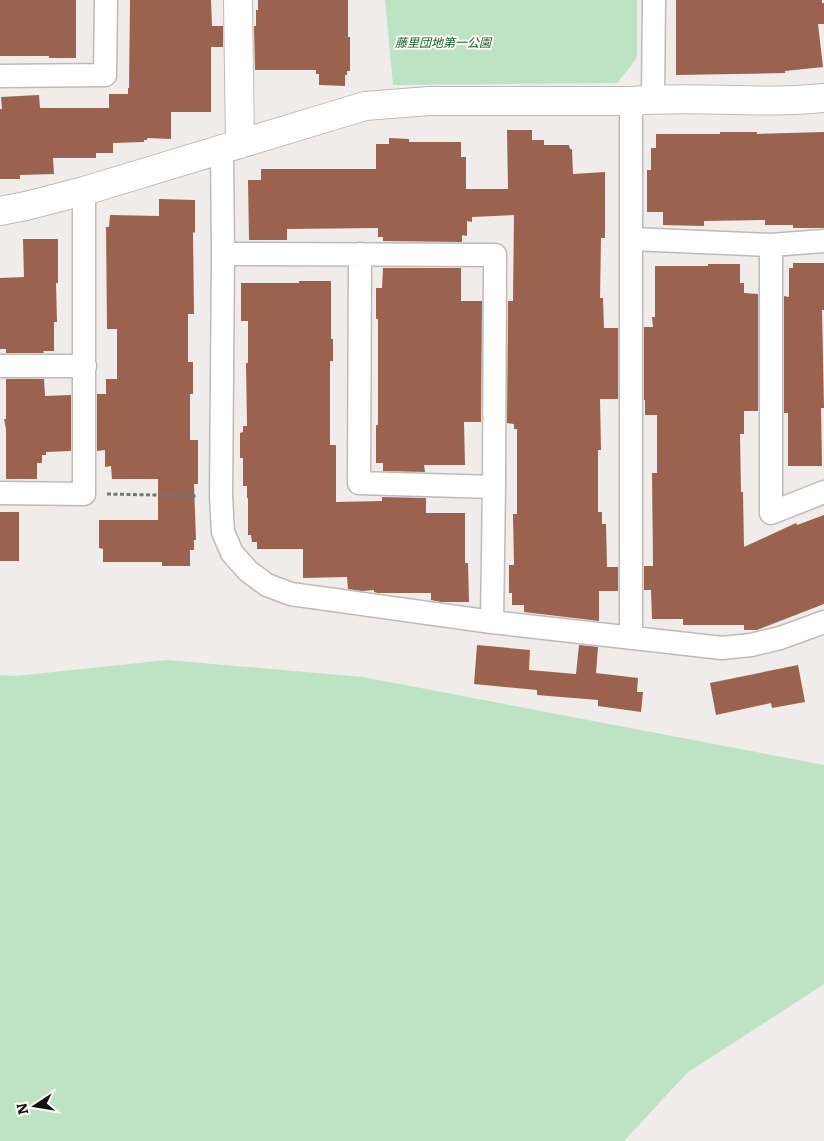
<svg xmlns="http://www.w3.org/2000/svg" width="824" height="1141" viewBox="0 0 824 1141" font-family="Literata,'Noto Sans JP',serif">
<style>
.green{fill:#bde3c4}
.building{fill:#9a624f}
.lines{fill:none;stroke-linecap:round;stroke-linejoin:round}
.minor-casing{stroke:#bfbab8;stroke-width:25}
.tertiary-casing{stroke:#bfbab8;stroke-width:30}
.path{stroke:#777573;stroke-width:3;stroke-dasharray:4 2.5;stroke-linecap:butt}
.minor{stroke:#fff;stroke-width:22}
.tertiary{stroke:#fff;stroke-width:28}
.labels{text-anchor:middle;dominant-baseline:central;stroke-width:4;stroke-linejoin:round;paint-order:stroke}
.park-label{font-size:12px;font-style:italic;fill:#12602e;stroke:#fef9f6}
</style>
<rect width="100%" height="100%" fill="#f0ece9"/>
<path class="green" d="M 385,0 L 637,0 L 637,58 L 617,83 L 393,85 Z
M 167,660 L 363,677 L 824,765 L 824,984 L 687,1073 L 624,1141 L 0,1141 L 0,675 L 16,676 Z"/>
<path class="building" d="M 0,0 L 76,0 L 76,58 L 49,58 L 49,56 L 0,56 Z
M 130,0 L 211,0 L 212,26 L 223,26 L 223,47 L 211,47 L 211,112 L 171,112 L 171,139 L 147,138 L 147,140 L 144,140 L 144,142 L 113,143 L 113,153 L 96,153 L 96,158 L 53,158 L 54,174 L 20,175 L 20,179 L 0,179 L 0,109 L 2,109 L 1,97 L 39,95 L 40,108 L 109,108 L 109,94 L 128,94 L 128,88 L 129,88 Z
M 258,0 L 348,0 L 348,37 L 350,37 L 350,71 L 347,71 L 347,75 L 345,75 L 345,86 L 319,85 L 319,74 L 316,74 L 316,70 L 255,70 L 254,26 L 256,26 L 256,10 L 258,10 Z
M 676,0 L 822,0 L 822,3 L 824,3 L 824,24 L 818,24 L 823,67 L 785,71 L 785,73 L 676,75 Z
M 507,130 L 532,130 L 532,140 L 544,140 L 544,145 L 569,145 L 570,149 L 572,149 L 573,174 L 605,172 L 605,238 L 601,238 L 600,298 L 603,298 L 604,328 L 618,328 L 618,399 L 600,399 L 601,450 L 598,450 L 598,512 L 602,512 L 602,524 L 606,524 L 607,567 L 618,567 L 618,591 L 599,591 L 599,621 L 524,612 L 524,605 L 512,605 L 512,593 L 509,593 L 509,565 L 514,565 L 513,514 L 517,514 L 517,429 L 514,429 L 514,424 L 507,423 L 508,301 L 513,301 L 514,215 L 472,217 L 472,222 L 467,221 L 467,236 L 462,235 L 462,242 L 383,241 L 383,237 L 378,237 L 378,228 L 287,229 L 287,240 L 249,240 L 248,180 L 261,180 L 261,169 L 376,169 L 376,144 L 389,144 L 389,138 L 409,139 L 409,142 L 461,142 L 461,157 L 466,157 L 466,189 L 508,189 Z
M 720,132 L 757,132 L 757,134 L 824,132 L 824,228 L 793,228 L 793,225 L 765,225 L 765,220 L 704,221 L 704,226 L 663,225 L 663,212 L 647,212 L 647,170 L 651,170 L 651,148 L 656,148 L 656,134 L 720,134 Z
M 159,199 L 195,200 L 195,233 L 193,232 L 194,314 L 188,314 L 188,362 L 193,362 L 193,394 L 190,394 L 190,440 L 198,440 L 198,484 L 194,484 L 196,540 L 194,540 L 194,550 L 190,550 L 190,566 L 162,566 L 162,562 L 103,562 L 103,549 L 99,548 L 99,520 L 158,520 L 158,479 L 112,479 L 111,466 L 105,467 L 105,450 L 97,451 L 97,394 L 106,394 L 106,379 L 117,379 L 117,329 L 107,329 L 106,227 L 109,227 L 110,215 L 159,216 Z
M 23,239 L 58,239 L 58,283 L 56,283 L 57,322 L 54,322 L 54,351 L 43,351 L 44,353 L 6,353 L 6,349 L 0,349 L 0,278 L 24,277 Z
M 793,263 L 824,263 L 824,310 L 822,310 L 824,408 L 821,408 L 822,466 L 788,466 L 788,413 L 784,413 L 784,296 L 789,297 L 789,268 L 793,268 Z
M 708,264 L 740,264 L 740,283 L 744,283 L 744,293 L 758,294 L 758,411 L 744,411 L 744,434 L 740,434 L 741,492 L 743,492 L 744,547 L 796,523 L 797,525 L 824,515 L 824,604 L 757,630 L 744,630 L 744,625 L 683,625 L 683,619 L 652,619 L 651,590 L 644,590 L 644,566 L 653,566 L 652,473 L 657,473 L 657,415 L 645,415 L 645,400 L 644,400 L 644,327 L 653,327 L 652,317 L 655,317 L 655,266 L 708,266 Z
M 383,268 L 461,268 L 461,301 L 482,301 L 481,422 L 464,422 L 465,465 L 424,465 L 425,472 L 383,471 L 383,463 L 376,463 L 376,425 L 378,425 L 378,319 L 376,319 L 376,288 L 382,288 Z
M 299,281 L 331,281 L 331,339 L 333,339 L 333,361 L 330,361 L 330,445 L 336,445 L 336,502 L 382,501 L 382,497 L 426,498 L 426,513 L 465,513 L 465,563 L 468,563 L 469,602 L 441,602 L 431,600 L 431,593 L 378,593 L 374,592 L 374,590 L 362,591 L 348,589 L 347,577 L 303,578 L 303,549 L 257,549 L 257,542 L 252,542 L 251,535 L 248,535 L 248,498 L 247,498 L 247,486 L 243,486 L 243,458 L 240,458 L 240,433 L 243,432 L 243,426 L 247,426 L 246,363 L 248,363 L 248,321 L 241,321 L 241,283 L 299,283 Z
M 6,379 L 44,379 L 45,396 L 71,395 L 71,451 L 46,452 L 46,455 L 42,455 L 42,463 L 37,463 L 37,479 L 6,479 L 6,429 L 4,419 L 6,419 Z
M 0,512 L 19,512 L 19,561 L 0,561 Z
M 477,645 L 530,650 L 529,670 L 576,674 L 579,645 L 598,647 L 596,673 L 638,678 L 637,692 L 643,692 L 641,712 L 598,706 L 598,700 L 537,695 L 537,690 L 474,684 Z
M 798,665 L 805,702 L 772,708 L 771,703 L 716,715 L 710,683 Z"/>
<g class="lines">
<defs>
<path id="minor" d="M 0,76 L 105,75 L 106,0
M 653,99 L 654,0
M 222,150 L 223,254 L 221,496 L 223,532 L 232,553 L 248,571 L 267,585 L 291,594 L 492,622 L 722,648 L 751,645 L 780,638 L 824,622
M 632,239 L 771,245 L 824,241
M 771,245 L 771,513 L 824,492
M 223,254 L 495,255 L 494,487 L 492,622
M 360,254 L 359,483 L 494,487
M 0,366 L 85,366
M 0,493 L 84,494 L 84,191
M 631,638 L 631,101"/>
<path id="tertiary" d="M 238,0 L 240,144
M 0,211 L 26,206 L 84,191 L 365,106 L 429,101 L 631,101 C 695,95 760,105 824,98"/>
</defs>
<use href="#minor" class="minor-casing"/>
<use href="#tertiary" class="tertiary-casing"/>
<path class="path" d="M 107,494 L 198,496"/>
<use href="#minor" class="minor"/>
<use href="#tertiary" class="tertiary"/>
</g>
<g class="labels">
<g class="park-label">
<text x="443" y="42">藤里団地第一公園</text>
</g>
</g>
<g transform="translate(35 1106) rotate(258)" stroke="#fef9f6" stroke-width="4" paint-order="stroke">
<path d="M0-4L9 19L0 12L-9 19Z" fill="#121110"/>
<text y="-8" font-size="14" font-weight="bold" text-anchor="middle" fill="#121110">N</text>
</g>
</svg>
